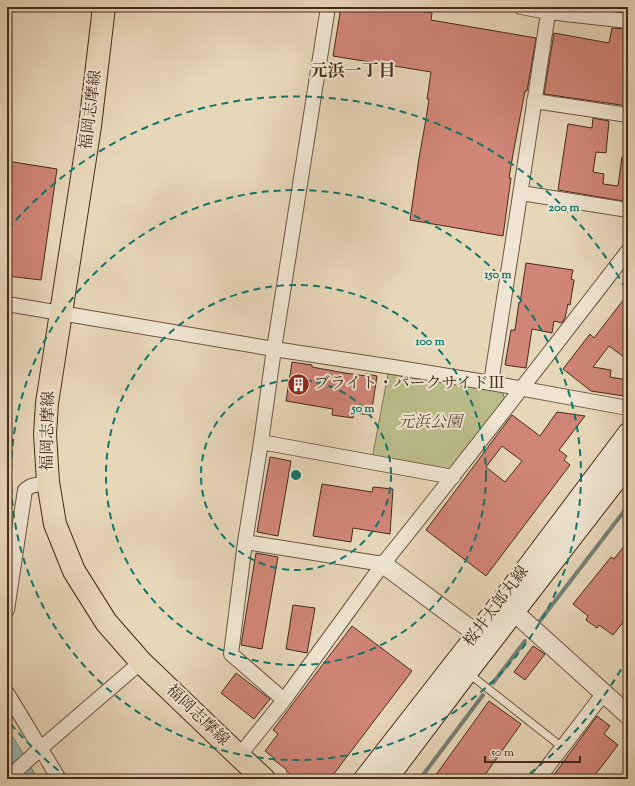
<svg xmlns="http://www.w3.org/2000/svg" width="635" height="786" viewBox="0 0 635 786" font-family="'Sorts Mill Goudy','Noto Serif JP',serif">
<style>
.green{fill:#bcbd8b;stroke:#807452}
.water{fill:#97b8b4;stroke:#768076}
.lines{fill:none;stroke-linecap:round;stroke-linejoin:round}
.stream{stroke:#768076;stroke-width:4}
.building{fill:#d18577;stroke:#452b1a;fill-rule:evenodd}
.service-casing{stroke:#6e5642;stroke-width:9}
.minor-casing{stroke:#6e5642;stroke-width:16}
.tertiary-casing{stroke:#6e5642;stroke-width:20}
.secondary-casing{stroke:#452b1a;stroke-width:22}
.primary-casing{stroke:#452b1a;stroke-width:24}
.service{stroke:#efe5d2;stroke-width:7}
.minor{stroke:#efe5d2;stroke-width:14}
.tertiary{stroke:#efe5d2;stroke-width:18}
.secondary{stroke:#efe5d2;stroke-width:20}
.primary{stroke:#e7d7b9;stroke-width:22}
.ring{fill:none;stroke:#0f766e;stroke-width:2;stroke-dasharray:7 5}
.labels{text-anchor:middle;dominant-baseline:central;stroke-width:4;stroke-linejoin:round;paint-order:stroke}
.street-label{font-size:16px;fill:#452b1a;stroke:#efe5d2}
.poi-label{font-size:16px;fill:#452b1a;stroke:#efe5d2;text-anchor:start}
.park-label{font-size:16px;font-style:italic;fill:#5d4831;stroke:#efe5d2}
.neighbourhood-label{font-size:17px;font-weight:bold;fill:#452b1a;stroke:#efe5d2}
.centre{fill:#0f766e;stroke:#efe5d2;stroke-width:2}
.ring-label{font-size:12px;text-anchor:middle;font-weight:bold;fill:#0f766e;stroke:#efe5d2;stroke-width:4;stroke-linejoin:round;paint-order:stroke}
</style>
<rect width="100%" height="100%" fill="#e7d7b9"/>
<filter id="stains"><feTurbulence type="fractalNoise" baseFrequency=".005" numOctaves="4"/><feColorMatrix values="0 0 0 0 .2 0 0 0 0 .09 0 0 0 0 .02 0 0 0 .5 -.17"/></filter>
<radialGradient id="worn" r=".72"><stop offset=".6" stop-color="#630" stop-opacity="0"/><stop offset="1" stop-color="#630" stop-opacity=".3"/></radialGradient>
<path class="green" d="M 388,374 L 502,390 L 505,401 L 453,470 L 372,459 Z"/>
<path class="water" d="M 7,727 L 38,779 L 9,779 L 7,776 Z"/>
<g class="lines">
<path class="stream" d="M 539,622 L 628,506
M 493,683 L 525,641
M 420,779 L 483,695"/>
</g>
<path class="building" d="M 341,7 L 397,7 L 432,13 L 431,20 L 536,38 L 527,91 L 525,91 L 513,154 L 509,178 L 511,178 L 503,236 L 410,220 L 419,158 L 426,119 L 429,99 L 427,99 L 431,72 L 333,56 Z
M 612,28 L 628,29 L 628,106 L 544,94 L 554,33 L 609,43 Z
M 593,118 L 609,121 L 606,153 L 596,152 L 593,172 L 604,174 L 603,184 L 618,186 L 622,157 L 628,157 L 628,191 L 624,191 L 623,201 L 558,190 L 568,124 L 592,128 Z
M 7,161 L 57,169 L 41,280 L 7,276 Z
M 526,263 L 573,270 L 571,279 L 574,280 L 570,305 L 568,304 L 565,318 L 562,323 L 554,321 L 552,333 L 532,329 L 526,368 L 505,365 L 511,330 L 515,330 L 519,302 L 520,303 Z
M 628,294 L 628,360 L 609,346 L 593,367 L 611,370 L 610,377 L 627,380 L 624,396 L 591,391 L 563,369 L 590,334 L 594,338 Z
M 292,362 L 312,365 L 312,367 L 345,373 L 366,376 L 366,374 L 377,376 L 371,415 L 354,413 L 353,418 L 332,415 L 333,409 L 286,401 Z
M 557,412 L 585,416 L 559,450 L 567,456 L 564,460 L 570,465 L 486,576 L 426,530 L 512,415 L 540,436 ZM 502,446 L 522,461 L 505,482 L 486,467 Z
M 270,457 L 291,461 L 278,536 L 257,532 Z
M 322,484 L 372,492 L 373,487 L 393,489 L 390,534 L 353,528 L 351,542 L 313,536 Z
M 628,541 L 628,616 L 613,635 L 599,625 L 597,628 L 586,620 L 588,616 L 573,604 L 611,557 L 614,559 Z
M 256,553 L 278,557 L 262,649 L 241,645 Z
M 293,605 L 315,608 L 307,653 L 286,649 Z
M 352,626 L 412,671 L 330,779 L 296,779 L 286,771 L 287,770 L 273,759 L 274,758 L 265,751 L 278,734 L 273,730 Z
M 533,646 L 545,654 L 525,680 L 514,672 Z
M 236,673 L 270,699 L 254,719 L 221,693 Z
M 489,701 L 521,724 L 482,779 L 433,779 Z
M 597,716 L 610,726 L 604,734 L 618,745 L 592,779 L 560,779 L 554,775 Z"/>
<g class="lines">
<defs>
<path id="service" d="M 468,673 L 562,747"/>
<path id="minor" d="M 521,7 L 548,12 L 628,21
M 534,101 L 628,115
M 521,193 L 628,210
M 7,304 L 274,349 L 393,367 L 491,383 L 628,408
M 491,383 L 549,7
M 261,442 L 274,349 L 328,7
M 453,477 L 261,442 L 245,542 L 383,564 C 466,461 547,356 628,251
M 245,542 L 231,654 L 284,700
M 7,610 L 25,490 L 31,486 L 48,482
M 7,693 L 59,779
M 239,756 L 284,700 L 383,564
M 7,779 L 41,748 L 141,662
M 538,779 L 604,693"/>
<path id="tertiary" d="M 383,564 L 477,634
M 504,603 L 628,715"/>
<path id="secondary" d="M 364,779 L 477,634 L 628,433
M 387,779 L 467,673 L 628,465"/>
<path id="primary" d="M 104,7 L 90,126 L 47,403 L 45,434 L 48,482 L 55,524 L 74,571 L 106,622 L 141,662 L 239,756 L 264,779"/>
</defs>
<use href="#service" class="service-casing"/>
<use href="#minor" class="minor-casing"/>
<use href="#tertiary" class="tertiary-casing"/>
<use href="#secondary" class="secondary-casing"/>
<use href="#primary" class="primary-casing"/>
<use href="#service" class="service"/>
<use href="#minor" class="minor"/>
<use href="#tertiary" class="tertiary"/>
<use href="#secondary" class="secondary"/>
<use href="#primary" class="primary"/>
</g>
<g class="ring">
<circle cx="296" cy="475" r="95"/>
<circle cx="296" cy="475" r="190"/>
<circle cx="296" cy="475" r="285"/>
<path d="M627 659A379 379 0 0 1 524 778M68 778A379 379 0 0 1 8 721M8 229A379 379 0 0 1 627 291"/>
</g>
<defs>
<symbol id="building-disc" viewBox="-11 -11 22 22"><circle r="9.5" fill="#8f2418" stroke="#efe5d2"/><path d="M-4-6H4V6H1V3H-1V6H-4ZM-2.5-4.3h1.7v1.8h-1.7ZM.8-4.3h1.7v1.8H.8ZM-2.5-1h1.7V.8h-1.7ZM.8-1h1.7V.8H.8Z" fill="#fff"/></symbol>
</defs>
<g fill-rule="evenodd">
<use href="#building-disc" x="286" y="372" width="25" height="25"/>
</g>
<g class="labels">
<g class="street-label">
<text transform="translate(92 110) rotate(-83)">福岡志摩線</text>
<text transform="translate(49 431) rotate(-89)">福岡志摩線</text>
<text transform="translate(497 607) rotate(-53)">桜井太郎丸線</text>
<text transform="translate(197 716) rotate(44)">福岡志摩線</text>
</g>
<g class="poi-label">
<text x="314" y="384">ブライト・パークサイドⅢ</text>
</g>
<g class="park-label">
<text x="430" y="423">元浜公園</text>
</g>
<g class="neighbourhood-label">
<text x="353" y="72">元浜一丁目</text>
</g>
</g>
<circle cx="296" cy="475" r="6" class="centre"/>
<g class="ring-label">
<text x="564" y="211">200 m</text>
<text x="498" y="278">150 m</text>
<text x="430" y="345">100 m</text>
<text x="363" y="412">50 m</text>
</g>
<rect width="635" height="786" fill="none" stroke="#e7d7b9" stroke-width="24"/>
<rect x="8" y="8" width="619" height="770" fill="none" stroke="#452b1a" stroke-width="2"/>
<rect x="12" y="12" width="611" height="762" fill="none" stroke="#452b1a"/>
<path d="M485 756v6h95v-6" fill="none" stroke="#452b1a" stroke-width="2"/>
<text x="491" y="756" font-size="12" fill="#452b1a" stroke="#efe5d2" stroke-width="3" paint-order="stroke">50 m</text>
<rect width="100%" height="100%" filter="url(#stains)"/>
<rect width="100%" height="100%" fill="url(#worn)"/>
</svg>
